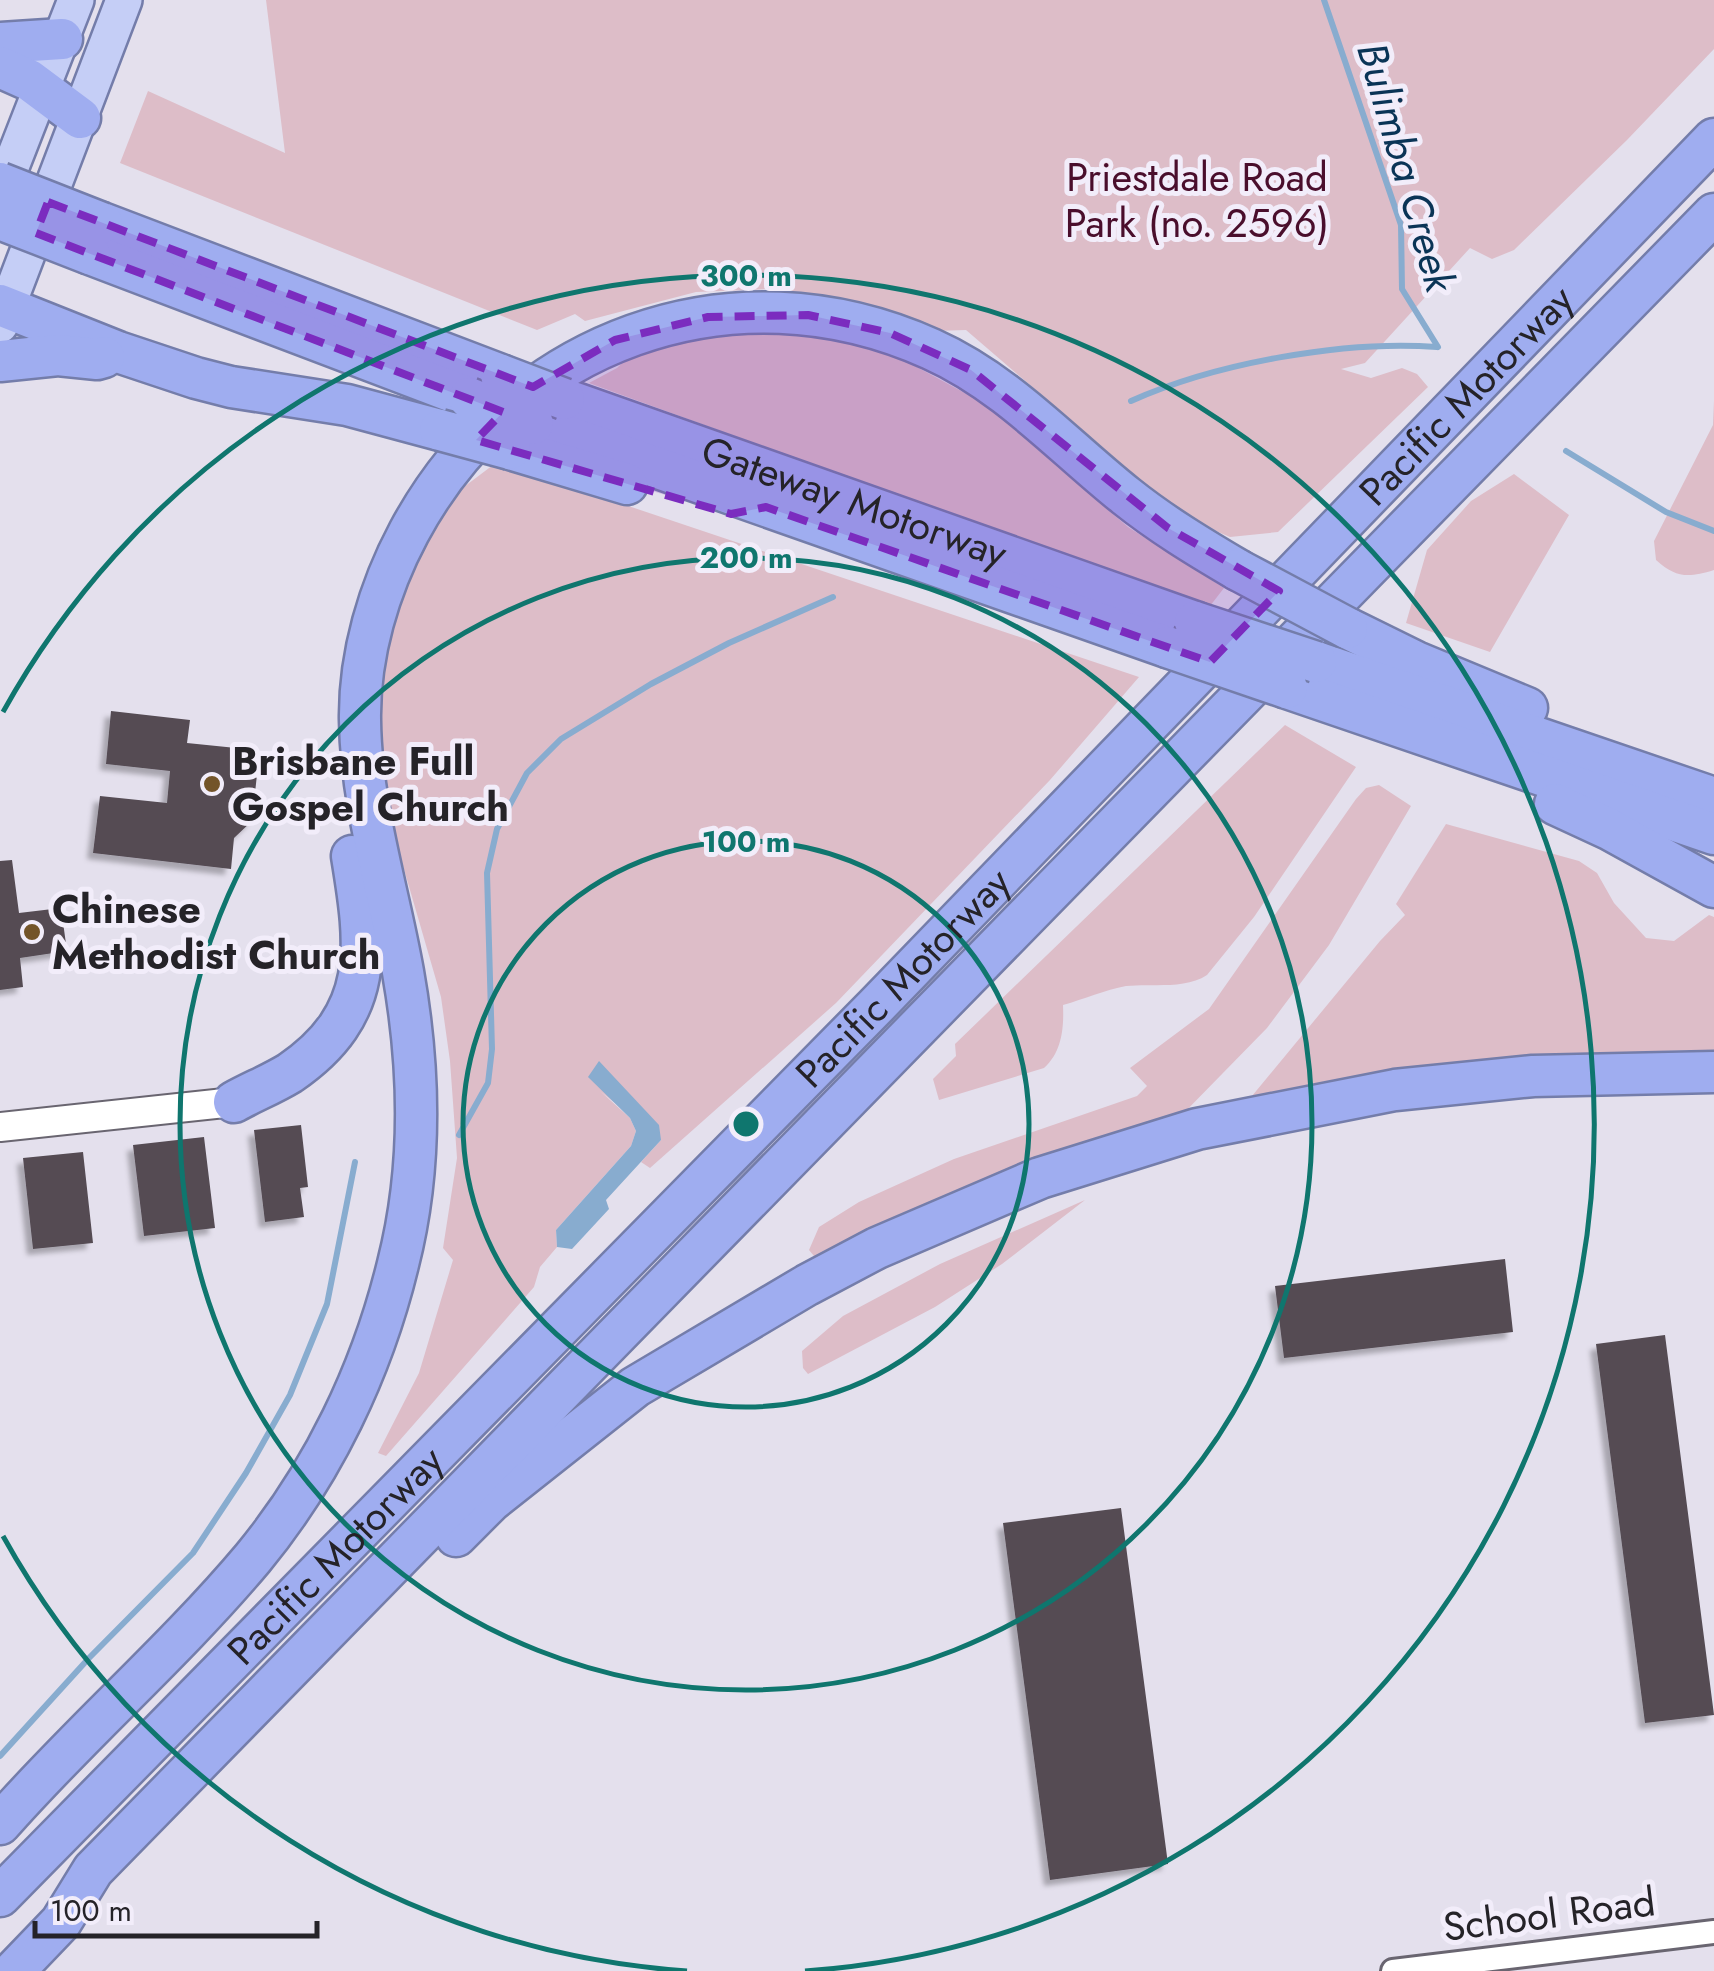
<svg xmlns="http://www.w3.org/2000/svg" width="1714" height="1971" viewBox="0 0 1714 1971" font-family="Jost,sans-serif">
<style>
.green{fill:#ddbdc8}
.water{fill:#88accf}
.lines{fill:none;stroke-linecap:round;stroke-linejoin:round}
.stream{stroke:#88accf;stroke-width:6}
.building{fill:#544b53;filter:url(#shadow)}
.minor-casing{stroke:#696570;stroke-width:28}
.tertiary-casing{stroke:#696570;stroke-width:32}
.primary-casing{stroke:#747daa;stroke-width:40}
.motorway-casing{stroke:#747daa;stroke-width:45}
.minor{stroke:#fff;stroke-width:22}
.tertiary{stroke:#fff;stroke-width:28}
.primary{stroke:#c5cef6;stroke-width:35}
.motorway{stroke:#9fadf0;stroke-width:40}
.motorway-bridge-casing{stroke:#747daa;stroke-width:45;stroke-linecap:butt}
.motorway-bridge{stroke:#9fadf0;stroke-width:40}
.marked{fill:#7b2cbf;fill-opacity:0.2;stroke:#7b2cbf;stroke-width:8;stroke-dasharray:20 12;stroke-linejoin:round}
.ring{fill:none;stroke:#0f766e;stroke-width:5}
.poi-dot{fill:#735429;stroke:#f2edfa;stroke-width:4}
.labels{text-anchor:middle;dominant-baseline:central;stroke-width:10;stroke-linejoin:round;paint-order:stroke}
.park-label{font-size:40px;fill:#4a0e2c;stroke:#f2edfa}
.street-label{font-size:40px;fill:#252328;stroke:#f2edfa}
.poi-label{font-size:40px;font-weight:bold;fill:#252328;stroke:#f2edfa;text-anchor:start}
.water-label{font-size:42px;font-style:italic;fill:#0a3456;stroke:#f2edfa}
.centre{fill:#0f766e;stroke:#f2edfa;stroke-width:5}
.ring-label{font-size:30px;text-anchor:middle;font-weight:bold;fill:#0f766e;stroke:#f2edfa;stroke-width:10;stroke-linejoin:round;paint-order:stroke}
</style>
<defs>
<filter id="shadow"><feDropShadow dx="-6" dy="6" stdDeviation="2.5" flood-color="#0004"/></filter>
</defs>
<rect width="100%" height="100%" fill="#e4e0ed"/>
<path class="green" d="M 266,0 L 1714,0 L 1714,49 L 1627,140 L 1514,250 L 1492,259 L 1470,248 L 1365,363 L 1341,369 L 1371,378 L 1402,368 L 1417,374 L 1428,387 L 1278,532 L 1230,537 L 1202,525 L 1145,484 L 966,330 L 934,331 L 860,304 L 770,289 L 696,292 L 585,321 L 575,314 L 537,330 L 120,163 L 148,91 L 285,153 Z
M 753,332 L 802,332 L 825,336 L 904,360 L 985,404 L 1128,527 L 1224,588 L 1210,606 L 1074,560 L 589,383 L 617,368 L 629,356 L 693,339 Z
M 1714,401 L 1714,570 C 1688,578 1676,578 1656,560 L 1654,541 L 1713,425 Z
M 497,462 L 1139,677 L 1050,780 L 836,1003 L 650,1168 L 641,1162 L 661,1140 L 600,1091 L 630,1118 L 636,1131 L 631,1146 L 556,1230 L 557,1247 L 540,1267 L 534,1287 L 386,1456 L 378,1453 L 419,1373 L 453,1260 L 443,1248 L 457,1158 L 450,1061 L 441,997 L 379,783 L 371,725 L 392,616 L 432,511 Z
M 1514,474 L 1569,515 L 1490,652 L 1406,623 L 1427,550 L 1471,501 Z
M 1285,725 L 1356,767 L 1254,917 L 1207,975 C 1184,990 1152,983 1126,986 C 1105,990 1084,999 1063,1005 C 1064,1028 1062,1052 1044,1068 L 939,1100 L 933,1079 L 956,1056 L 955,1044 Z
M 1379,785 L 1411,806 L 1329,945 L 1267,1028 L 1178,1119 L 823,1256 L 814,1256 L 809,1250 L 819,1227 L 859,1202 L 954,1159 L 1137,1096 L 1147,1086 L 1130,1068 L 1209,1009 L 1356,799 L 1366,788 Z
M 1446,824 L 1579,861 L 1597,873 L 1614,903 L 1646,938 L 1674,941 L 1709,915 L 1714,917 L 1714,1050 L 1662,1051 L 1328,1081 L 1252,1096 L 1380,941 L 1405,915 L 1396,904 Z
M 1085,1200 L 1002,1264 L 935,1307 L 808,1374 L 803,1368 L 802,1351 L 843,1316 L 940,1264 Z"/>
<path class="water" d="M 599,1061 L 659,1125 L 661,1140 L 606,1200 L 609,1209 L 572,1249 L 557,1247 L 556,1230 L 631,1146 L 636,1131 L 630,1118 L 588,1077 Z"/>
<g class="lines">
<path class="stream" d="M 1324,0 L 1401,225 L 1402,289 L 1438,347
M 1131,401 C 1216,363 1344,340 1437,347
M 1566,451 L 1666,512 L 1714,531
M 459,1135 L 488,1083 L 492,1049 L 487,873 L 497,829 L 527,773 L 561,739 L 651,684 L 729,643 L 833,597
M 0,1756 L 89,1658 L 193,1553 L 246,1473 L 290,1395 L 327,1304 L 355,1162"/>
</g>
<path class="building" d="M 111,711 L 190,720 L 187,743 L 246,749 L 258,765 L 252,821 L 234,838 L 231,869 L 93,853 L 100,796 L 167,803 L 170,771 L 106,764 Z
M 12,860 L 19,913 L 61,908 L 67,951 L 20,958 L 23,987 L 0,990 L 0,861 Z
M 301,1125 L 308,1187 L 300,1188 L 304,1217 L 265,1222 L 254,1130 Z
M 204,1137 L 215,1228 L 144,1236 L 133,1145 Z
M 83,1152 L 93,1243 L 33,1249 L 23,1158 Z
M 1505,1259 L 1513,1332 L 1284,1358 L 1275,1286 Z
M 1665,1335 L 1714,1715 L 1645,1723 L 1596,1344 Z
M 1121,1508 L 1168,1864 L 1050,1880 L 1003,1523 Z"/>
<g class="lines">
<defs>
<path id="minor" d="M 1393,1971 L 1714,1932"/>
<path id="tertiary" d="M 0,1127 L 234,1102"/>
<path id="primary" d="M 0,195 L 76,0
M 0,325 L 124,0"/>
<g id="motorway">
<path d="M 0,43 L 62,39"/>
<path d="M 0,67 L 29,80 L 80,118"/>
<path d="M 102,223 L 501,375"/>
<path d="M 90,254 L 469,398"/>
<path d="M 0,305 L 118,352 L 196,378 L 231,387 L 347,405 L 440,430"/>
<path d="M 0,361 L 58,355 L 97,359 L 104,357"/>
<path id="s1" d="M 564,399 L 1195,622"/>
<path d="M 533,424 L 1167,647"/>
<path d="M 510,449 L 627,484"/>
<path d="M 1347,628 L 1416,662 L 1527,708"/>
<path d="M 1316,662 L 1714,798"/>
<path d="M 1287,688 L 1714,834"/>
<path d="M 1555,804 L 1609,829 L 1714,887"/>
<path d="M 234,1102 C 252,1092 272,1084 290,1073 C 376,1014 367,947 352,856"/>
<path d="M 456,1536 L 491,1501 L 635,1387 L 807,1285 L 877,1248 L 1040,1178 L 1197,1129 L 1395,1090 L 1533,1076 L 1714,1072"/>
<path d="M 0,1824 C 81,1732 174,1652 253,1558 C 323,1473 372,1371 398,1264 C 422,1170 420,1068 403,972 C 388,888 361,806 360,720 C 359,655 379,588 409,532 C 512,341 731,259 931,349 C 1007,383 1062,445 1126,496 C 1161,524 1199,547 1238,570"/>
<path id="s2" d="M 0,1896 L 877,1005 L 1714,139"/>
<path d="M 14,1971 L 61,1922 L 93,1870 L 1714,214"/>
</g>
</defs>
<use href="#minor" class="minor-casing"/>
<use href="#tertiary" class="tertiary-casing"/>
<use href="#primary" class="primary-casing"/>
<use href="#motorway" class="motorway-casing"/>
<use href="#minor" class="minor"/>
<use href="#tertiary" class="tertiary"/>
<use href="#primary" class="primary"/>
<use href="#motorway" class="motorway"/>
<defs>
<path id="motorway-bridge" d="M 0,183 L 102,223
M 0,219 L 90,254
M 501,375 L 564,399
M 469,398 L 533,424
M 440,430 L 510,449
M 1238,570 L 1347,628
M 1195,622 L 1316,662
M 1167,647 L 1287,688"/>
</defs>
<use href="#motorway-bridge" class="motorway-bridge-casing"/>
<use href="#motorway-bridge" class="motorway-bridge"/>
</g>
<path class="marked" d="M 48,202 L 533,387 L 615,340 L 708,317 L 808,315 L 890,333 L 971,370 L 1168,528 L 1279,591 L 1210,662 L 766,507 L 731,514 L 476,440 L 503,412 L 36,233 Z"/>
<g class="ring">
<circle cx="746" cy="1124" r="283"/>
<circle cx="746" cy="1124" r="566"/>
<path d="M687 1971A849 849 0 0 1 3 1536M3 712A849 849 0 1 1 805 1971"/>
</g>
<g class="poi-dot">
<circle cx="212" cy="784" r="10"/>
<circle cx="32" cy="932" r="10"/>
</g>
<g class="labels">
<g class="park-label">
<text x="1197" y="177">Priestdale Road<tspan x="1197" dy="46">Park (no. 2596)</tspan></text>
</g>
<g class="street-label">
<text stroke="none"><textPath href="#s2" startOffset="2098">Pacific Motorway</textPath></text>
<text stroke="none"><textPath href="#s1" startOffset="308">Gateway Motorway</textPath></text>
<text stroke="none"><textPath href="#s2" startOffset="1288">Pacific Motorway</textPath></text>
<text stroke="none"><textPath href="#s2" startOffset="478">Pacific Motorway</textPath></text>
<text transform="translate(1549 1914) rotate(-7)">School Road</text>
</g>
<g class="poi-label">
<text x="232" y="761">Brisbane Full<tspan x="232" dy="46">Gospel Church</tspan></text>
<text x="52" y="909">Chinese<tspan x="52" dy="46">Methodist Church</tspan></text>
</g>
<g class="water-label">
<text transform="translate(1406 167) rotate(74)">Bulimba Creek</text>
</g>
</g>
<circle cx="746" cy="1124" r="15" class="centre"/>
<g class="ring-label">
<text x="746" y="286">300 m</text>
<text x="746" y="568">200 m</text>
<text x="746" y="852">100 m</text>
</g>
<path d="M35 1921v15h282v-15" fill="none" stroke="#252328" stroke-width="5"/>
<text x="50" y="1921" font-size="30" fill="#252328" stroke="#f2edfa" stroke-width="8" paint-order="stroke">100 m</text>
</svg>
